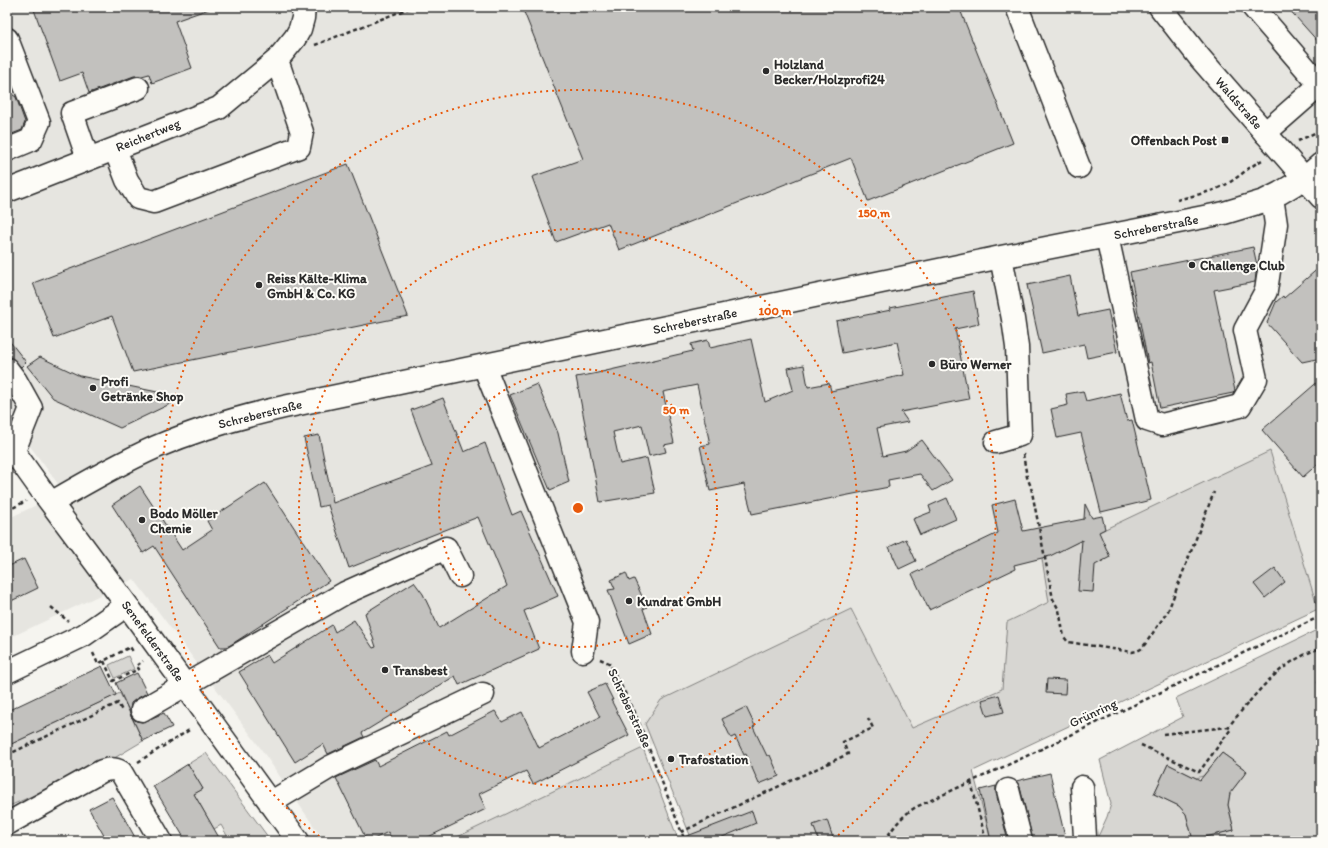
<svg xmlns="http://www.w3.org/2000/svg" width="1328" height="848" viewBox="0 0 1328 848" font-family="Itim,sans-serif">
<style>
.built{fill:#e6e5e0}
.green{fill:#d7d6d2;stroke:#81807e;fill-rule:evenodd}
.building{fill:#c2c1be;stroke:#2b2b2b}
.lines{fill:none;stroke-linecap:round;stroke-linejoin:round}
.minor-casing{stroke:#2b2b2b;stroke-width:25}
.major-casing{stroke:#2b2b2b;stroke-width:25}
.path{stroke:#2b2b2b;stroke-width:2.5;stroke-dasharray:4 3;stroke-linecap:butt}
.minor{stroke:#fdfcf7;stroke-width:22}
.major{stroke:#fdfcf7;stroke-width:22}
.ring{fill:none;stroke:#e8590c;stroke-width:2;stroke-dasharray:2 4}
.poi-dot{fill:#2b2b2b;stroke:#fdfcf7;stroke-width:1.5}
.labels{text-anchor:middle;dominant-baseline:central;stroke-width:4;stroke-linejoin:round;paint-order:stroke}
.poi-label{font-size:13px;font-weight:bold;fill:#2b2b2b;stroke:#fdfcf7;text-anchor:start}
.street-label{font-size:13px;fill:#2b2b2b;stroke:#fdfcf7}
.centre{fill:#e8590c;stroke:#fdfcf7;stroke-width:2}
.ring-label{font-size:12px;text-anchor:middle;font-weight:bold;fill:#e8590c;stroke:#fdfcf7;stroke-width:4;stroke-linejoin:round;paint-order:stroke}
</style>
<rect width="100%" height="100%" fill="#f5f4ef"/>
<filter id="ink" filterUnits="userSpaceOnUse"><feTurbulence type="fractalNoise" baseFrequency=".025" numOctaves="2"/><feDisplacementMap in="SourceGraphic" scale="8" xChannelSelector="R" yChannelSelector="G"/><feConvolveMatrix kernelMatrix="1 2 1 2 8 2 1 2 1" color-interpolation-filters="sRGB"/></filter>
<g filter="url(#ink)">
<path class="built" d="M 7,7 L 1321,7 L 1321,607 L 1318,609 L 1270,452 L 1049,602 L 1008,622 L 1002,689 L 912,728 L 850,609 L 645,724 L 654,743 L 449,841 L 324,841 L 259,746 L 134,579 L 7,639 L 7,519 L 64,492 L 7,415 Z"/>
<path class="green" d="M 1270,451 L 1318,609 L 973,771 L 991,841 L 449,841 L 643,748 L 678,839 L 690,835 L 645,724 L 661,700 L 851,609 L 912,728 L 1002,689 L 1007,622 L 1049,602 L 1042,559 Z
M 1321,628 L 1321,675 L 1317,683 L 1321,685 L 1321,841 L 1096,841 L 1107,817 L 1111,804 L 1100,760 L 1183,717 L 1176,698 ZM 1222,753 L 1247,771 L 1230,793 L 1228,805 L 1234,830 L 1193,840 L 1186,814 L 1179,806 L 1154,794 L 1168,764 L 1196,778 L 1203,776 Z
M 128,656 L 134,669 L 115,678 L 109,665 Z
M 120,693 L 143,741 L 101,766 L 7,807 L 7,746 Z
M 206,753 L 271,841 L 230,841 L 221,825 L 214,829 L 194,794 L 203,789 L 188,764 Z"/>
<path class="building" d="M 33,7 L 208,7 L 209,9 L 175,21 L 192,68 L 152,83 L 149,74 L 142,76 L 134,76 L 89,93 L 82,73 L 60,81 Z
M 522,7 L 959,7 L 1013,143 L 868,201 L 851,158 L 619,250 L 608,223 L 556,242 L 532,177 L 583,159 Z
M 1287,7 L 1321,7 L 1321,45 Z
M 7,91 L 16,97 L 25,122 L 22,130 L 7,136 Z
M 348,164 L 408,316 L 133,372 L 112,316 L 54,338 L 33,283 Z
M 1253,247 L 1257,265 L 1255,282 L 1214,290 L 1235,391 L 1233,393 L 1160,408 L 1151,362 L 1148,363 L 1130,272 Z
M 1321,266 L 1321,358 L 1302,362 L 1267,323 L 1276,302 L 1283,296 L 1284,298 Z
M 1070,276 L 1078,316 L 1108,310 L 1117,352 L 1087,358 L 1084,344 L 1042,353 L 1027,285 Z
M 973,291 L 979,324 L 955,329 L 969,399 L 901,412 L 908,422 L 877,428 L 883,456 L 906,451 L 922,440 L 952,480 L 933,491 L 920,474 L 888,480 L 889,487 L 752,514 L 744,484 L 710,491 L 700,446 L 710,444 L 697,385 L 663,392 L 674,443 L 664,445 L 666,452 L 649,456 L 642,425 L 613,432 L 620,464 L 647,458 L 655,493 L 600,502 L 576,377 L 593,374 L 693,351 L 691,344 L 708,340 L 710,348 L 751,339 L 765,402 L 793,390 L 788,368 L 804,365 L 808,387 L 829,383 L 831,391 L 904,375 L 897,342 L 842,353 L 836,321 L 891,310 L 890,308 Z
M 7,338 L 26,362 L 21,367 L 12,358 L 7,357 Z
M 40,357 L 80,376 L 167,394 L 172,403 L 120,428 L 53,398 L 27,366 Z
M 1321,379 L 1321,461 L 1303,477 L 1262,430 Z
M 537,384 L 558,433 L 569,482 L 550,490 L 510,395 Z
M 1083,391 L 1086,401 L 1120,393 L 1127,421 L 1132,420 L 1151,500 L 1101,512 L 1081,433 L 1057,438 L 1051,409 L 1068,405 L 1066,394 Z
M 443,398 L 464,452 L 485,443 L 512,515 L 521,511 L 558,596 L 524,611 L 539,649 L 459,685 L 455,676 L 362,733 L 364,737 L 328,754 L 323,744 L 295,762 L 239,672 L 267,655 L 272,663 L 332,625 L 335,632 L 354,620 L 373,648 L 376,647 L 365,613 L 414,582 L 423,594 L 439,628 L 507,586 L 478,517 L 349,568 L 328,505 L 319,507 L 304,438 L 319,435 L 333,503 L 432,466 L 411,410 Z
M 265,483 L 329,581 L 229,646 L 225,647 L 220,647 L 154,546 L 143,553 L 112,505 L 140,486 L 182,550 L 212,530 L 207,521 Z
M 947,498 L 956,519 L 920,535 L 913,519 L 931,512 L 929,506 Z
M 1015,499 L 1023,531 L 1084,519 L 1085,504 L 1092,518 L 1102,516 L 1105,529 L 1099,532 L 1110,557 L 1095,565 L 1093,592 L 1078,591 L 1082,540 L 1050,556 L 1014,565 L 1015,569 L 929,610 L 912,574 L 998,533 L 992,505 Z
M 906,539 L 916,561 L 899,569 L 889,547 Z
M 24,559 L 38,588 L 7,603 L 7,567 Z
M 1275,568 L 1285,582 L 1265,598 L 1254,584 Z
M 626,573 L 629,581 L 634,579 L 647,607 L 643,609 L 652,634 L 629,644 L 608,590 L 615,589 L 611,580 Z
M 102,666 L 116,695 L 7,746 L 7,711 Z
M 137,673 L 147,693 L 136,699 L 131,703 L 130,710 L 131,717 L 136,721 L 142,722 L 164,713 L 172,727 L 143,741 L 116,683 Z
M 1047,679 L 1066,680 L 1065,694 L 1046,693 Z
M 605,684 L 613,700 L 611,700 L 629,735 L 533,784 L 526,771 L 479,794 L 486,809 L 420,841 L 393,841 L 388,832 L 370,841 L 367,841 L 336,778 L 375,760 L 378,766 L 447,731 L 449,735 L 495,711 L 502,722 L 522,712 L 539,748 L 600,717 L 587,692 Z
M 999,695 L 1004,712 L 987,716 L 982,700 Z
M 746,707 L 755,726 L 753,727 L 767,756 L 770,755 L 779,776 L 759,784 L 746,754 L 744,755 L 735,736 L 731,738 L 722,719 Z
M 1222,753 L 1247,771 L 1230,793 L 1228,805 L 1234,830 L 1193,840 L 1186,814 L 1179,806 L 1154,794 L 1168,764 L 1200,780 Z
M 188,764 L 203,789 L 194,794 L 221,841 L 186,841 L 153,786 Z
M 1050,773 L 1066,841 L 1033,841 L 1020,787 L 1016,781 Z
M 996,786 L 996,793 L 1008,841 L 991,841 L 980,790 Z
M 112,797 L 126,821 L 137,841 L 107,841 L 89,809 Z
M 752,811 L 756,823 L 713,841 L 677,841 L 677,840 Z
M 827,820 L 834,841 L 819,841 L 813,825 Z"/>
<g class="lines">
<defs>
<path id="minor" d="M 1017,7 L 1079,167
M 1253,7 L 1320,85
M 7,39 L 39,122 L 31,140 L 7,150
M 1265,133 L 1321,84
M 115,149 L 127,180 L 138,198 L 154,202 L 299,147 L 302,132 L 277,60
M 88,159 L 72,113 L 138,88
M 7,191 L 219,108 L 277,60 L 295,38 L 300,29 L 303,18 L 304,7
M 1107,236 L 1147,420 L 1162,425 L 1240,406 L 1256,379 L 1245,330 L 1266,291 L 1276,224 L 1272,197
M 484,366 L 587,622 L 583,651
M 7,369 L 16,381 L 31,408 L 14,451
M 7,442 L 42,491 L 127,605 L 298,841
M 996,442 L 1020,435 L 1017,347 L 1013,319 L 1001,257
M 51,503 C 85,483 120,463 156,447 C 198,429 240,417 284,407 L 1001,257 L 1224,213 L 1264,201 L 1280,193 L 1305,178 L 1321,164
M 7,672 L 84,635 L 127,605
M 142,710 L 345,593 L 446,548 L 460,576
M 1082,787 L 1085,837 L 1084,841
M 1008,790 L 1021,841
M 270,803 L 330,767 L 483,694
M 7,824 L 102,771 C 109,769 114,768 121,772 L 161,841"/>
<path id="major" d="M 1160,7 L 1200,58 L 1321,197"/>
</defs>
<use href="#minor" class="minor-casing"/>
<use href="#major" class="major-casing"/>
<path class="path" d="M 315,45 L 412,7
M 1298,141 L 1321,130
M 1177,200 C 1192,196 1212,192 1225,185 C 1238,178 1249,167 1262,160
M 1023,454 L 1027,477 L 1031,487 L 1053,599 L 1059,610 L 1064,637 L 1068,642 L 1132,652 L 1137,651 L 1141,649 L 1146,643 L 1168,611 L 1214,492
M 7,511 L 26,501
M 51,607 L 68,621
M 93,653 L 98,664 L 130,647 L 134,653
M 600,659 L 609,663 L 634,710 L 685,841
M 104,661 L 113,681 L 139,669 L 136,666 L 143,661
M 1163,734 L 1228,727
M 1141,745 L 1199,772 L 1231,729 L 1228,727 C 1257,693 1277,663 1321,648
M 7,755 L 118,703 L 122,711
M 138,762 L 191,729
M 971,782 L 986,841
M 681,832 L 848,754 L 843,742 L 873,728 L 868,718
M 884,841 C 894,827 901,816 916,807 L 1014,762 L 1321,616"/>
<use href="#minor" class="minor"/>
<use href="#major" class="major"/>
</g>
</g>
<g class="ring">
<circle cx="578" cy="508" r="139"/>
<circle cx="578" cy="508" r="279"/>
<path d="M324 840A418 418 0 1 1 832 840"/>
</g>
<g class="poi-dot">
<circle cx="766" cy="71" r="4"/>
<rect x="1221" y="136" width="8" height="8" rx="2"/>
<circle cx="1192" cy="265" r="4"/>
<circle cx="259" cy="285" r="4"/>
<circle cx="932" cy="364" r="4"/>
<circle cx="93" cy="388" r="4"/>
<circle cx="142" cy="520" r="4"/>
<circle cx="629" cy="601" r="4"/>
<circle cx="385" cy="670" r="4"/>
<circle cx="671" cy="759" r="4"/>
</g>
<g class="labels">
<g class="poi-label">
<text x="774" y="64">Holzland<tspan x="774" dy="15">Becker/Holzprofi24</tspan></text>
<text x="1217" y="140" text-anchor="end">Offenbach Post</text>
<text x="1200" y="265">Challenge Club</text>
<text x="267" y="278">Reiss Kälte-Klima<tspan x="267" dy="15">GmbH &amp; Co. KG</tspan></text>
<text x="940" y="364">Büro Werner</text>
<text x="101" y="381">Profi<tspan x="101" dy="15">Getränke Shop</tspan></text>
<text x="150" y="513">Bodo Möller<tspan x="150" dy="15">Chemie</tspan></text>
<text x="637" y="601">Kundrat GmbH</text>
<text x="393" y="670">Transbest</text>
<text x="679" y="759">Trafostation</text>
</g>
<g class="street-label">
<text transform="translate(1239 103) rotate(49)">Waldstraße</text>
<text transform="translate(148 135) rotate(-22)">Reichertweg</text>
<text transform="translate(1156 227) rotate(-11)">Schreberstraße</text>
<text transform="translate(695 321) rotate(-12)">Schreberstraße</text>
<text transform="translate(260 414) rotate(-14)">Schreberstraße</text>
<text transform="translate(153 641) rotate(54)">Senefelderstraße</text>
<text transform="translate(630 708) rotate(65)">Schreberstraße</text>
<text transform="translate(1093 713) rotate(-25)">Grünring</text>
</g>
</g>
<circle cx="578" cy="508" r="6" class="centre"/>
<g class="ring-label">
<text x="874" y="217">150 m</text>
<text x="775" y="315">100 m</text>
<text x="676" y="414">50 m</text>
</g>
<rect width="1328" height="848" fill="none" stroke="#fdfcf7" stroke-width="24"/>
<rect x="12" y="12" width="1304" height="824" fill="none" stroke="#2b2b2b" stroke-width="1.5" filter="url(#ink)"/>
</svg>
